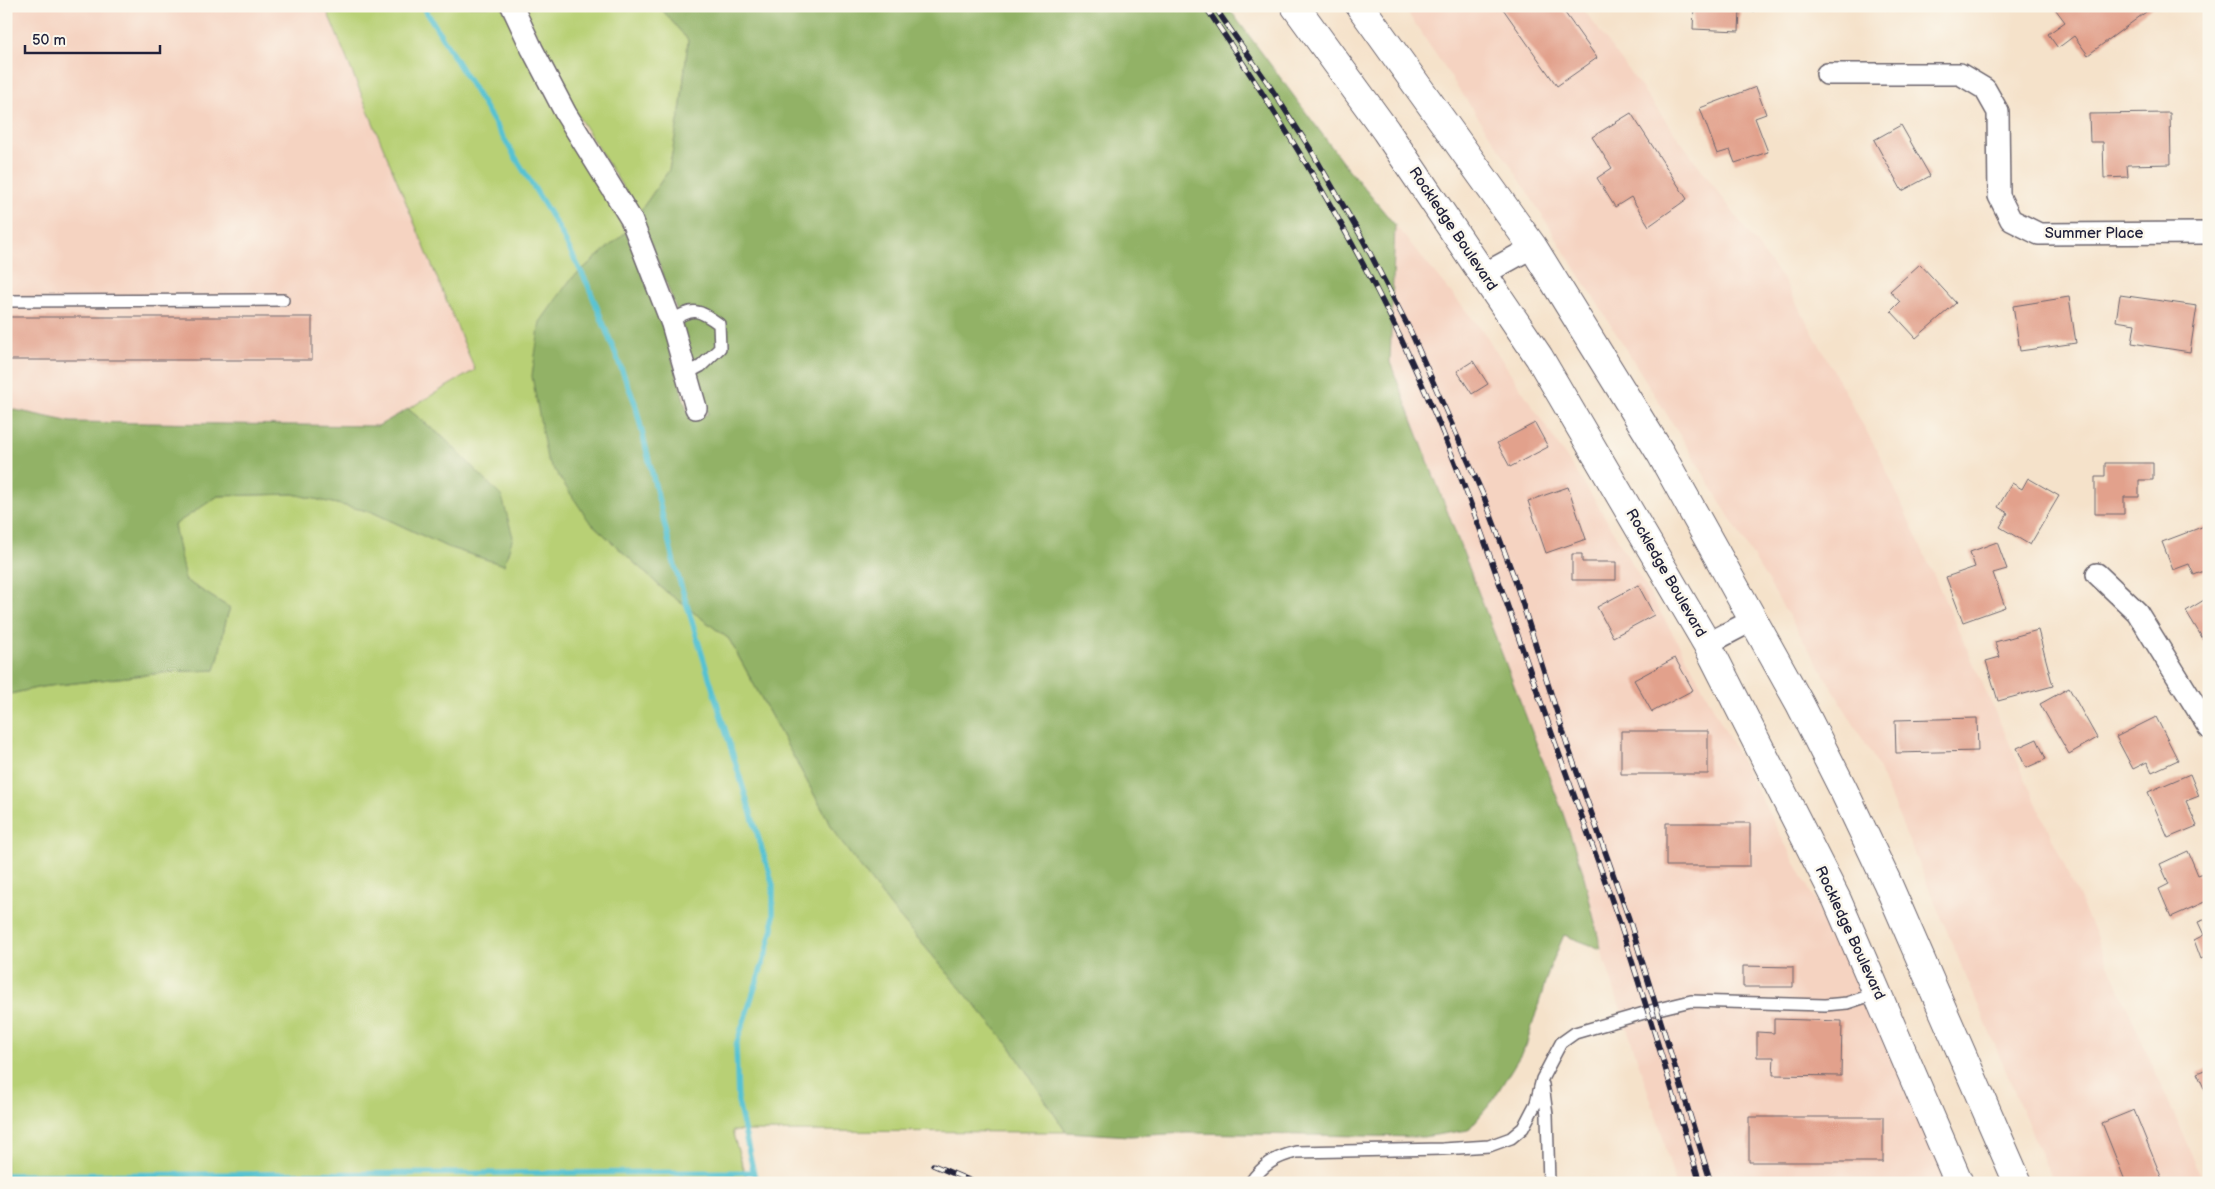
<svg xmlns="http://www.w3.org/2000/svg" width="2215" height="1189" viewBox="0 0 2215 1189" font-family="'Balsamiq Sans',sans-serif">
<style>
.built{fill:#f5d3c1}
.green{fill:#b8d075;stroke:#6d7958}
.forest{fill:#92b266;stroke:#5a6a50}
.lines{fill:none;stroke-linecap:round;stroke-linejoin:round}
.stream{stroke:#57c2d2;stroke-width:5.5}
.building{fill:#e2a18c}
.service-casing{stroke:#6c656d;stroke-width:14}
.minor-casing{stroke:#6c656d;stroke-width:24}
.primary-casing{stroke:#6c656d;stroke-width:30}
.service{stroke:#fff;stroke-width:11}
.minor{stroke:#fff;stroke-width:21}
.primary{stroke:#fff;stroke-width:28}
.rail-casing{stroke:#22223b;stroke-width:5.5}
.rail{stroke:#fbf7ec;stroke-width:4;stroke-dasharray:11;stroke-linecap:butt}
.labels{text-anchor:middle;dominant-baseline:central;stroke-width:5;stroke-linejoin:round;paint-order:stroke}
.street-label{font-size:15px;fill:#22223b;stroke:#fbf7ec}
</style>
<rect width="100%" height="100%" fill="#fbf7ec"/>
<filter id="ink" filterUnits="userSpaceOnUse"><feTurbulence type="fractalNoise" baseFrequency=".02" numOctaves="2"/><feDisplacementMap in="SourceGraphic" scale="10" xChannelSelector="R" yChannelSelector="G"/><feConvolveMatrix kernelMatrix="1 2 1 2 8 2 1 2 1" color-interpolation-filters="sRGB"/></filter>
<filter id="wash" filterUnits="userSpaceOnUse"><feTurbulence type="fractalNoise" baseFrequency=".0096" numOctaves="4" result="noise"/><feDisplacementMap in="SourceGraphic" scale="20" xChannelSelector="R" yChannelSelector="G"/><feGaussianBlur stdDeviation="1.12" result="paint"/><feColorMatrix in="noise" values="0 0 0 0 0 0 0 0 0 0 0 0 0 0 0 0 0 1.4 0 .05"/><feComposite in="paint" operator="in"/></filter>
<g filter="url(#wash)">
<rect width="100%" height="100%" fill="#f5e2ca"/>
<path class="built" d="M 6,6 L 325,6 L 475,370 L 378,426 L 71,422 L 6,408 Z
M 1403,6 L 1581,6 L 1786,284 L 1880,456 L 2085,911 L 2204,1183 L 2053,1183 L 1874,758 L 1688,448 L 1513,169 Z
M 1395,225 L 1482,330 L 1596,502 L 1687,658 L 1887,1037 L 1949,1183 L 1675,1183 L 1662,1134 L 1601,949 L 1583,872 L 1390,362 Z"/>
<path class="green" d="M 325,6 L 502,6 L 626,232 L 570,280 L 589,521 L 664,590 L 729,639 L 838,838 L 891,907 L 1009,1045 L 1066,1132 L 732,1131 L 748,1183 L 6,1183 L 6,695 L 41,687 L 170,672 L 215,670 C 222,650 222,628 230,608 L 185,580 L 174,525 L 218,496 L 293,494 L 372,512 L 447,547 L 504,565 L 471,468 L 445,439 L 408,409 L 475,370 Z
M 523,6 L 659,6 L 688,40 L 681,105 L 669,170 L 639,213 L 573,108 Z"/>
<path class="forest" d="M 659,6 L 1227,6 L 1345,165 L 1395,225 L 1390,362 L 1560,805 L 1583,872 L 1601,949 L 1564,935 L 1549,970 L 1526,1046 L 1491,1103 L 1468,1130 L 1423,1137 L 1187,1133 L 1130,1136 L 1066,1132 L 1009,1045 L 891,907 L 838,838 L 729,639 L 664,590 L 589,521 L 547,459 L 532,376 L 540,322 L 570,280 L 626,232 L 663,327 L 690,420 L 708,414 L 680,319 L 639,213 L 669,170 L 681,105 L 688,40 Z
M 6,408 L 71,422 L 378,426 L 408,409 L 445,439 L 502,497 L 513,537 L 504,565 L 447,547 L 372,512 L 293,494 L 218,496 L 174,525 L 185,580 L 230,608 C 222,628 222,650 215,670 L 170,672 L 41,687 L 6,695 Z"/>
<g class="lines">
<path class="stream" d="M 423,6 L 558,227 L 588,285 L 635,403 L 674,563 L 773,885 L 773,928 L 767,951 L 736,1045 L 738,1102 L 756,1183
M 6,1175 L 753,1172"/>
</g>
<g id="blocks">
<path class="building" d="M 1501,6 L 1560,6 L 1597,58 L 1557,86 Z
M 1694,6 L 1754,6 L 1754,11 L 1740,10 L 1739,31 L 1693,29 Z
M 2053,6 L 2154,6 L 2088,55 L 2074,36 L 2058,48 L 2048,34 L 2065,22 Z
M 1756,87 L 1766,114 L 1755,118 L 1768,152 L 1735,163 L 1730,150 L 1717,154 L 1700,108 Z
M 1631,113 L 1687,199 L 1649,226 L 1631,197 L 1615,207 L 1597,178 L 1612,168 L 1592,137 Z
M 2170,113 L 2171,164 L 2127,165 L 2128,177 L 2104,178 L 2103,142 L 2090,142 L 2089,114 Z
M 1901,125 L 1930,176 L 1902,191 L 1874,140 Z
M 1920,264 L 1956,303 L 1916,338 L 1891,311 L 1900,302 L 1890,291 Z
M 2120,295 L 2197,306 L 2190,352 L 2132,343 L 2135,324 L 2116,321 Z
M 2069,297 L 2076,343 L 2020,351 L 2013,306 Z
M 6,317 L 312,317 L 312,360 L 6,360 Z
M 1473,361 L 1488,384 L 1472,394 L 1457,371 Z
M 1535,423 L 1548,447 L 1510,467 L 1497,443 Z
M 2105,463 L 2153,463 L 2153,480 L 2139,480 L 2139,497 L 2124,497 L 2124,514 L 2095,514 L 2095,477 L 2105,477 Z
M 2028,478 L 2059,496 L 2030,545 L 2000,527 L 2008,513 L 1998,507 L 2012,483 L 2022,489 Z
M 1568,487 L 1586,539 L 1546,553 L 1528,501 Z
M 2207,525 L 2209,569 L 2194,575 L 2189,564 L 2173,570 L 2162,542 Z
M 1997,542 L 2007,569 L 1993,573 L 2005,607 L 1963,622 L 1946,577 L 1975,567 L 1970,552 Z
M 1572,554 L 1582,554 L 1582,562 L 1616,562 L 1616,580 L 1572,580 Z
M 1638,585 L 1654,615 L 1613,637 L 1597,607 Z
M 2209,597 L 2209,649 L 2186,611 Z
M 2038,630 L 2053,686 L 1998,701 L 1986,661 L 2000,657 L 1995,642 Z
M 1675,658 L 1693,690 L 1652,712 L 1634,680 Z
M 2069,688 L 2097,738 L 2069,754 L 2040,704 Z
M 2156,717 L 2178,760 L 2152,772 L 2147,762 L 2133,769 L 2116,737 Z
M 1977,718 L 1978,751 L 1896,753 L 1895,720 Z
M 1621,731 L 1708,731 L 1708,774 L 1621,774 Z
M 2037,739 L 2046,759 L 2026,768 L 2017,748 Z
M 2190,774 L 2199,796 L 2186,801 L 2197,826 L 2168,838 L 2148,792 Z
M 1666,823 L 1750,823 L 1750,866 L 1666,866 Z
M 2188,851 L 2198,875 L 2209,871 L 2209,900 L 2171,917 L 2159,889 L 2169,884 L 2160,864 Z
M 2209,918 L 2209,955 L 2201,959 L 2194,940 L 2204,935 L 2198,922 Z
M 1743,966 L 1793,967 L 1793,987 L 1743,987 Z
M 1774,1019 L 1842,1021 L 1841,1076 L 1773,1075 L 1774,1057 L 1757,1057 L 1757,1032 L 1774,1033 Z
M 2209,1068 L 2209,1099 L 2197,1073 Z
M 2134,1110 L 2162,1179 L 2154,1183 L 2126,1183 L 2102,1123 Z
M 1749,1117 L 1883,1117 L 1883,1162 L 1749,1162 Z"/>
</g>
</g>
<g filter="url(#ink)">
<use href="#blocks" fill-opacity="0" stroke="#6c656d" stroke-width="1"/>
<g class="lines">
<defs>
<path id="service" d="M 6,301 L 283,300
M 671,321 C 694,307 698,309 719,324 L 720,348 L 701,366 L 686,374
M 1543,1085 L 1547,1115 L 1549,1183
M 1250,1183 C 1263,1165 1275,1157 1296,1152 L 1443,1149 L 1489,1146 L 1511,1138 L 1523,1128 L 1536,1103 L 1542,1079 L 1553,1058 L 1561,1043 L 1575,1033 L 1658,1009 L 1691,1001 L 1825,1005 L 1847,1003 L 1878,993"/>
<path id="minor" d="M 512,6 L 532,49 L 566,114 L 631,219 L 672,324 L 696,408
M 1827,74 L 1960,74 L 1985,89 L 1998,112 L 1999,196 L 2011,220 L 2039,234 L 2209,233
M 1484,274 L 1533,247
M 2097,574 L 2137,612 L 2209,728
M 1707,644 L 1753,620"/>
<path id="primary" d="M 1295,6 L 1386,131 L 1539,357 L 1707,644 L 1837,900 L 1959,1183
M 1360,6 L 1533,247 L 1661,454 L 1800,704 L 1843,789 L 1887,882 L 2018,1183"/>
</defs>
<use href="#service" class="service-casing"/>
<use href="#minor" class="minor-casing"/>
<use href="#primary" class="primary-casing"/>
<use href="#service" class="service"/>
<use href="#minor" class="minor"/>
<use href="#primary" class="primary"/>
<defs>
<path id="rail" d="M 1205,6 C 1277,113 1345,222 1401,339 C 1465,471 1508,610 1557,748 C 1578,807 1600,865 1620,924 C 1648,1010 1674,1096 1700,1183
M 1214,6 L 1267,82 L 1311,150 L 1362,238 L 1411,332 L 1484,497 L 1514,577 L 1567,744 L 1629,919 L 1711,1183
M 933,1165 L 976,1183
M 921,1179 L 930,1183"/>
</defs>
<use href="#rail" class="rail-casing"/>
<use href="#rail" class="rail"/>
</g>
</g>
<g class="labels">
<g class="street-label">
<text transform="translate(1453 229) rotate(56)">Rockledge Boulevard</text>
<text x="2094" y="233">Summer Place</text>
<text transform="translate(1666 573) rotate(60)">Rockledge Boulevard</text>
<text transform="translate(1850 933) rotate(65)">Rockledge Boulevard</text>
</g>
</g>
<rect width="2215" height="1189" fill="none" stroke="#fbf7ec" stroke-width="25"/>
<path d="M25 45v8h135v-8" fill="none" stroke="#22223b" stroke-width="2.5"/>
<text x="32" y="45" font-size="15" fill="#22223b" stroke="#fbf7ec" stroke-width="4" paint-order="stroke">50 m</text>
</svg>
